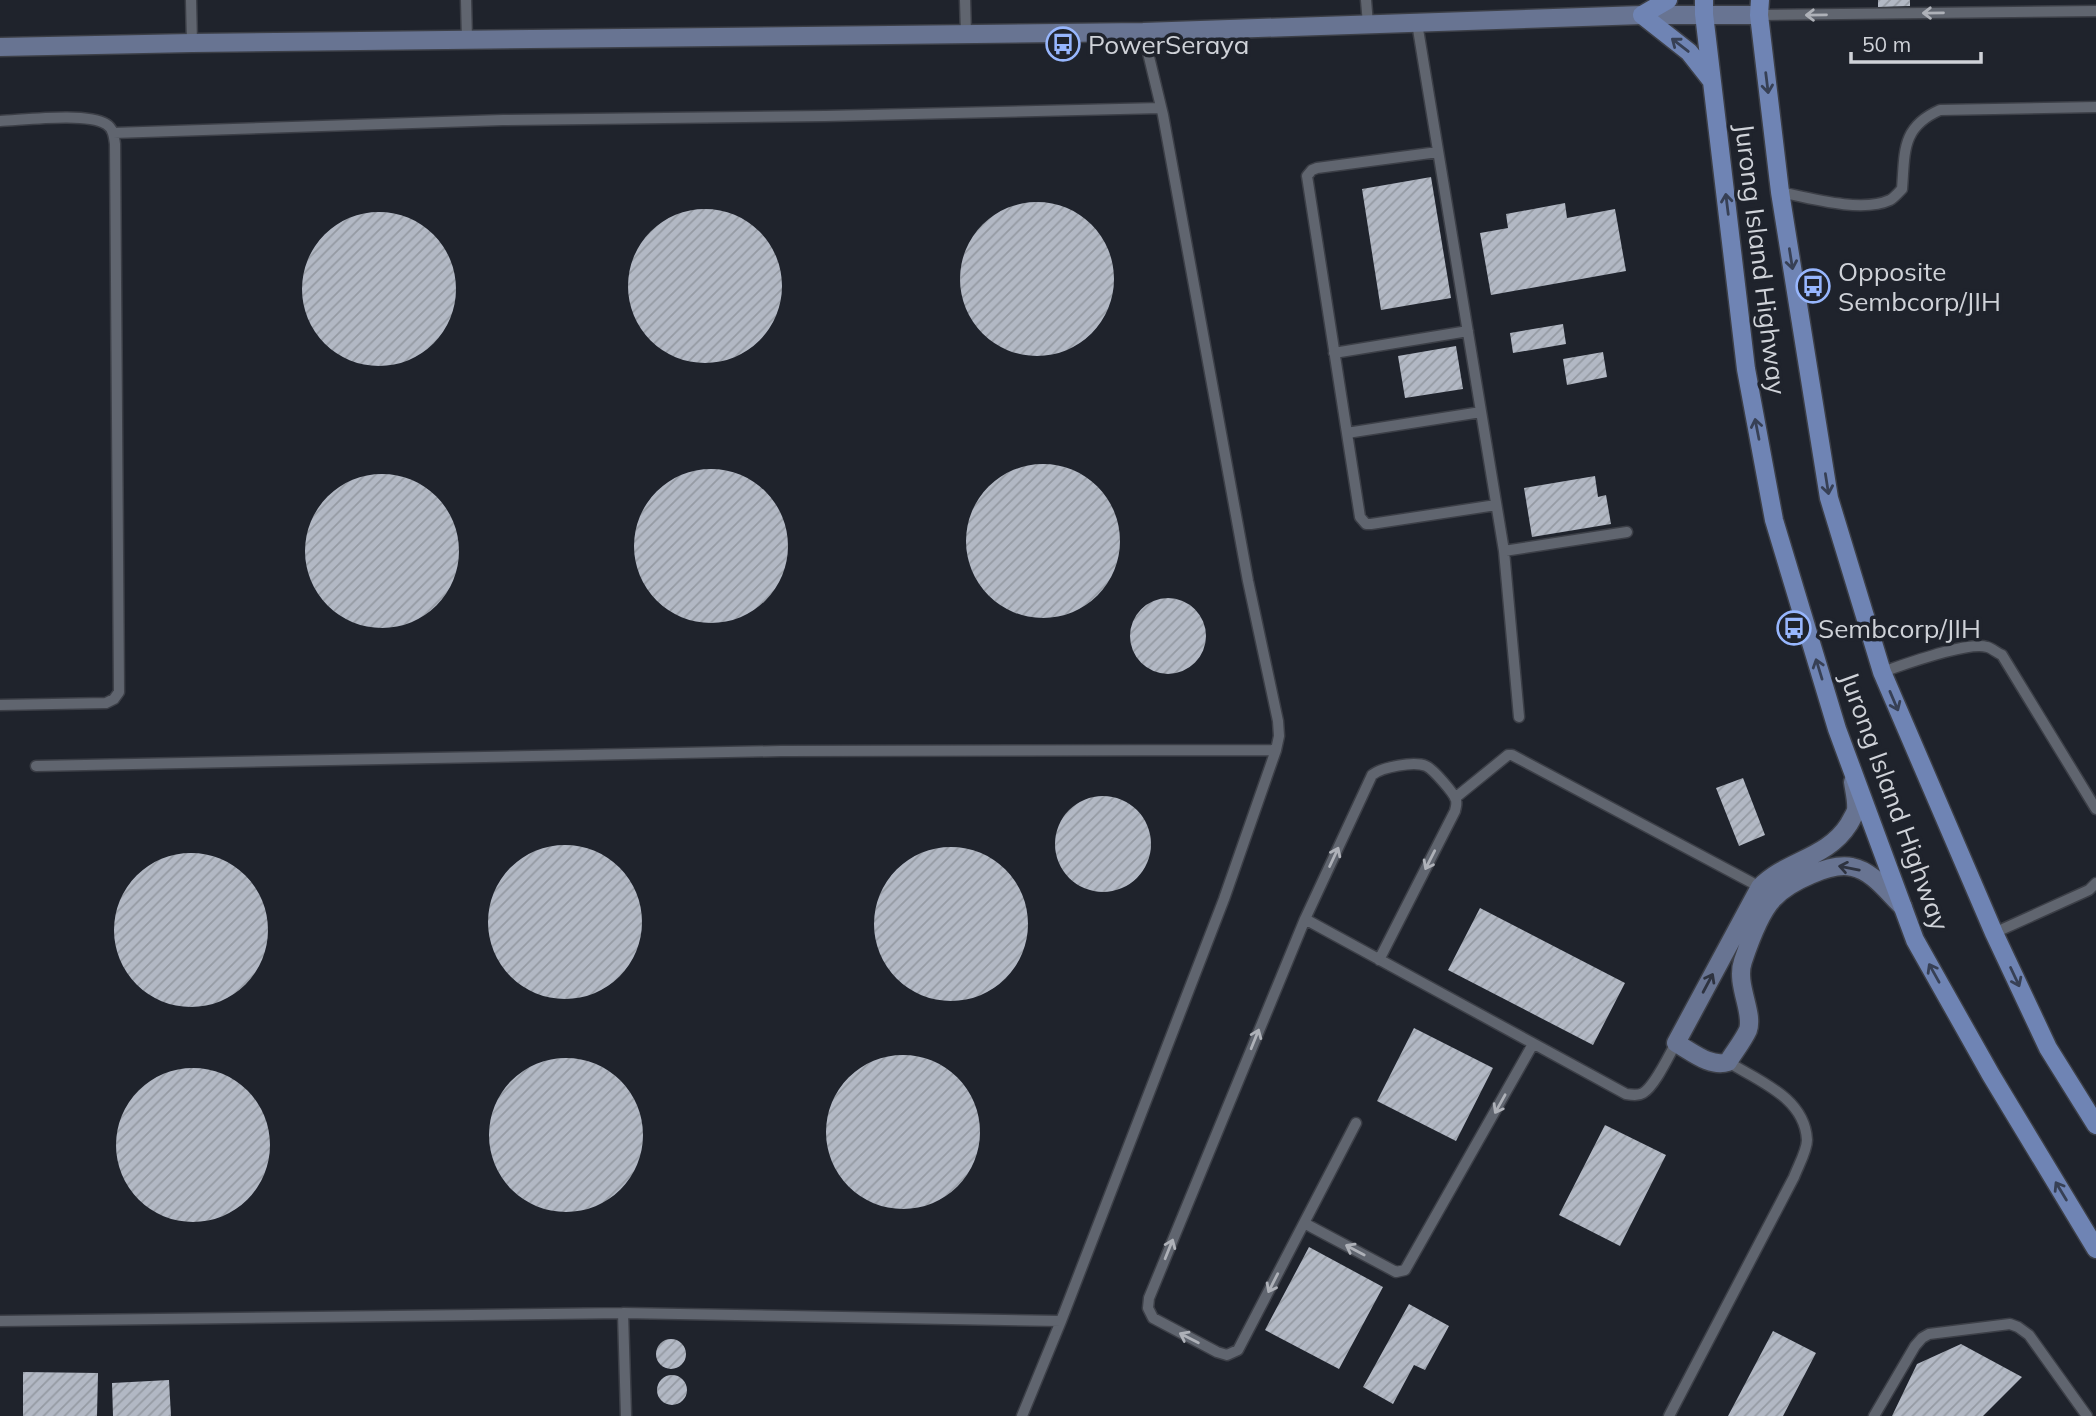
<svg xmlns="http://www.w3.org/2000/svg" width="2096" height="1416" viewBox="0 0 2096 1416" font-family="Mulish,sans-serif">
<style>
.building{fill:url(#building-hatch)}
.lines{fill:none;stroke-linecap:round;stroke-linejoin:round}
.lane-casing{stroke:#3c3f47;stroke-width:13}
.secondary-casing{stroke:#3c3f47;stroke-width:21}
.primary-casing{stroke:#3c3f47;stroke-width:21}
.lane{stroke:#60656f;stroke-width:10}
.secondary{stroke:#687492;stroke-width:18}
.primary{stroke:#6f84b4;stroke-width:18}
.oneway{stroke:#aeb1b8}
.oneway2{stroke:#374055}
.oneway3{stroke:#2e3340}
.labels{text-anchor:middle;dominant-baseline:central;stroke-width:7;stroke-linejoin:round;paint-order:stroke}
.poi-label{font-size:26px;fill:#cfd2d8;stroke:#1f232c;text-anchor:start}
.street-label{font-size:26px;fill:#cfd2d8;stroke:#1f232c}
</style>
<defs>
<pattern id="building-hatch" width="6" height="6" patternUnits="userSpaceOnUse" patternTransform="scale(1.75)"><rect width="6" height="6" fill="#b2b8c4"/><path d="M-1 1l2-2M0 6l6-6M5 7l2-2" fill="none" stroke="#959aa3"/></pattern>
</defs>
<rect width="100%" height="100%" fill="#1f232c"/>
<path class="building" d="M 1878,0 L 1910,0 L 1910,6 L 1878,7 Z
M 1431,177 L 1451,298 L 1381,310 L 1362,189 Z
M960 279a77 77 0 1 1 154 0a77 77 0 1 1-154 0Z
M 1565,203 L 1567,218 L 1615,209 L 1626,271 L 1491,295 L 1480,233 L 1508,228 L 1506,214 Z
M628 286a77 77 0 1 1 154 0a77 77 0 1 1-154 0Z
M302 289a77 77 0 1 1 154 0a77 77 0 1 1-154 0Z
M 1563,324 L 1566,344 L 1513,353 L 1510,333 Z
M 1456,346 L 1463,389 L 1405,398 L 1398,356 Z
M 1603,352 L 1607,377 L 1567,385 L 1563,359 Z
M966 541a77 77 0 1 1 154 0a77 77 0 1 1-154 0Z
M634 546a77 77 0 1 1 154 0a77 77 0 1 1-154 0Z
M305 551a77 77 0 1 1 154 0a77 77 0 1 1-154 0Z
M 1595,476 L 1598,497 L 1606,495 L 1611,524 L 1532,537 L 1524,488 Z
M1130 636a38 38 0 1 1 76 0a38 38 0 1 1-76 0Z
M 1743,778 L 1765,835 L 1739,846 L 1716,788 Z
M1055 844a48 48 0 1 1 96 0a48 48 0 1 1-96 0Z
M488 922a77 77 0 1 1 154 0a77 77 0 1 1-154 0Z
M874 924a77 77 0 1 1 154 0a77 77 0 1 1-154 0Z
M114 930a77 77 0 1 1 154 0a77 77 0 1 1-154 0Z
M 1480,908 L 1625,983 L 1593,1045 L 1448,970 Z
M 1414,1028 L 1493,1068 L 1456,1141 L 1377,1101 Z
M826 1132a77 77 0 1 1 154 0a77 77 0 1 1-154 0Z
M489 1135a77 77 0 1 1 154 0a77 77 0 1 1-154 0Z
M116 1145a77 77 0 1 1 154 0a77 77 0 1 1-154 0Z
M 1605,1125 L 1666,1155 L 1620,1246 L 1559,1215 Z
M 1309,1247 L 1383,1287 L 1339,1369 L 1265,1330 Z
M 1409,1304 L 1449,1326 L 1425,1370 L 1414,1365 L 1393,1404 L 1363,1387 Z
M 1773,1331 L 1816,1353 L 1783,1416 L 1728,1416 Z
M656 1354a15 15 0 1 1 30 0a15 15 0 1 1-30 0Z
M 1961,1344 L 2022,1377 L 1983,1416 L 1892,1416 L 1917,1364 Z
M 23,1372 L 98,1373 L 97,1416 L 23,1416 Z
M657 1390a15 15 0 1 1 30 0a15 15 0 1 1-30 0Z
M 169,1380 L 171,1416 L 113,1416 L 112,1383 Z"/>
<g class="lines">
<defs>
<path id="lane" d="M 191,0 L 192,43
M 466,0 L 467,39
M 965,0 L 966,34
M 1366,0 L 1368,24
M 1759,15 L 2096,11
M 1417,23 L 1504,551 L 1519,717
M 0,121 C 24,120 87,112 106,124 C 113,128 114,136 115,144 L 119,692 L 114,699 L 106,703 L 0,705
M 113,133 L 503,120 L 825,116 L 1161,108
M 1438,152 L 1317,168 L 1312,170 L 1307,176 L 1360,517 L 1366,524 L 1371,524 L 1496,505
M 1780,192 C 1809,198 1862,213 1890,200 C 1894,198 1898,193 1902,189 C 1905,152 1901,127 1940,110 L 2096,107
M 1334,353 L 1468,331
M 1347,433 L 1481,412
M 1504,551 L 1627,532
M 1882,672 C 1903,665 1967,641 1987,647 C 1992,648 1997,653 2002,655 L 2096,809
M 36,766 L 781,751 L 1276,750
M 1455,798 L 1508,755 L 1512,755 L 1760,887
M 1305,919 L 1626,1094 C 1632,1095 1638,1096 1643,1093 C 1655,1086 1669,1055 1676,1043
M 1994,933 L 2089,890 L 2096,883
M 1356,1123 L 1238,1350 L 1227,1355 L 1217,1352 L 1153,1318 L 1148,1308 L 1149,1298 L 1305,919 L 1372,775 C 1382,767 1414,761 1426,766 C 1433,769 1454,793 1456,800 C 1457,805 1456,806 1455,811 L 1379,960
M 1304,1223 L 1396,1272 L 1405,1270 L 1533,1044
M 623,1313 L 626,1416
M 0,1321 L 623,1313 L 1061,1321
M 1022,1416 L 1061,1321 L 1224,899 L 1276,750 L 1279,736 L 1278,721 L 1248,581 L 1163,115 L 1143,32
M 1669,1416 L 1794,1177 C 1798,1166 1807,1151 1807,1140 C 1805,1098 1759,1081 1728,1062
M 1874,1416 L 1915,1346 L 1922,1338 L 1929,1334 L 2010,1324 L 2018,1327 L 2029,1335 L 2087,1416"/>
<path id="secondary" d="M 0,47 L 192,43 L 1143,32 L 1642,15 L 1759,15
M 1853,782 C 1854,790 1857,801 1856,810 C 1855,814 1851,820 1849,824 C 1827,859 1786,860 1760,887 L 1676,1043 C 1691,1051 1710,1068 1728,1062 C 1734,1052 1743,1041 1748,1030 C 1754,1012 1735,984 1743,961 C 1749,943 1761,911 1774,898 C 1789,882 1831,862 1852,867 C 1873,871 1888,893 1903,907"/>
<path id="primary" d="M 1668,0 L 1642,15 L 1689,52 L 1711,80
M 1704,0 L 1704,14 L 1746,369 L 1774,520 L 1837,729 L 1915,940 L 1991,1075 L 2096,1249
M 1760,0 L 1759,15 L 1780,192 L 1829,498 L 1882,672 L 1994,933 L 2048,1048 L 2096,1125"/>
</defs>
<use href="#lane" class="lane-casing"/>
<use href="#secondary" class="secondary-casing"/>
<use href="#primary" class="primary-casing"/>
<use href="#lane" class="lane"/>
<use href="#secondary" class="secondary"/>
<use href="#primary" class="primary"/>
</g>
<defs><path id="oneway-shaft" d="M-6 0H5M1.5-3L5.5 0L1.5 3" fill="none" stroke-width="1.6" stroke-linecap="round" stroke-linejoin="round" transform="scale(1.75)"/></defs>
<g class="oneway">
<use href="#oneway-shaft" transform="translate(1933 13) rotate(179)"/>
<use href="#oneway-shaft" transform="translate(1816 15) rotate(179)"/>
<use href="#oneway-shaft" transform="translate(1334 857) rotate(-65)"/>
<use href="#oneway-shaft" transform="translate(1430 860) rotate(117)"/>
<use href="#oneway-shaft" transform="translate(1255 1039) rotate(-68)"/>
<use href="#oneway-shaft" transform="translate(1500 1104) rotate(119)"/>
<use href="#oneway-shaft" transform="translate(1169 1249) rotate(-68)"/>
<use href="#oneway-shaft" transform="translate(1355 1250) rotate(-152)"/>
<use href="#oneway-shaft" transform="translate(1273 1283) rotate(117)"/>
<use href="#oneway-shaft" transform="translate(1189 1338) rotate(-153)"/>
</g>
<g class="oneway2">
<use href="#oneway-shaft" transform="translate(1680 45) rotate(-142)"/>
<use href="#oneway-shaft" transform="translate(1767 83) rotate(83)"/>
<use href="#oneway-shaft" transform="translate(1727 204) rotate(-97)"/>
<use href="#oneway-shaft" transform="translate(1791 259) rotate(81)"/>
<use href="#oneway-shaft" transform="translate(1757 429) rotate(-101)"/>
<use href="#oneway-shaft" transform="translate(1827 484) rotate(81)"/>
<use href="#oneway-shaft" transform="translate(1819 669) rotate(-107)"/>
<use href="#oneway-shaft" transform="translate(1894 701) rotate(67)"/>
<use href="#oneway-shaft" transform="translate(1934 973) rotate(-119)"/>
<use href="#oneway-shaft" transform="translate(2015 977) rotate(65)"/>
<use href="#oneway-shaft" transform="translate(2061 1191) rotate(-121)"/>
</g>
<g class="oneway3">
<use href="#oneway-shaft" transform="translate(1849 868) rotate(-169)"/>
<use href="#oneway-shaft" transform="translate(1708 983) rotate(-62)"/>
</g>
<defs>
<symbol id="bus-ring" viewBox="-11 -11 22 22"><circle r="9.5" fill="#1f232c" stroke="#97b6fd" stroke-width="1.5"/><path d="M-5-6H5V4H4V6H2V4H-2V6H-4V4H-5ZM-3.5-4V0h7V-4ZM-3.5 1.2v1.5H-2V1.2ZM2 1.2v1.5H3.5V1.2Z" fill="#97b6fd"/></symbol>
</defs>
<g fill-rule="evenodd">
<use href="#bus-ring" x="1044" y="25" width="38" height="38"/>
<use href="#bus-ring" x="1794" y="267" width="38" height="38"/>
<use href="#bus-ring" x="1775" y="609" width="38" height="38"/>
</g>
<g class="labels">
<g class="poi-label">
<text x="1088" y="44">PowerSeraya</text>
<text x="1838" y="271">Opposite<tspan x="1838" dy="30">Sembcorp/JIH</tspan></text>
<text x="1818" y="628">Sembcorp/JIH</text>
</g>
<g class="street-label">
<text transform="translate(1761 259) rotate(83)">Jurong Island Highway</text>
<text transform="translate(1895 801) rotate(70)">Jurong Island Highway</text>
</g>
</g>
<path d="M1851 52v10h130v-10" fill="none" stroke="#cfd2d8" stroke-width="3.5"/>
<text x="1862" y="52" font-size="21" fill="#cfd2d8" stroke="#1f232c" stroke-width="5" paint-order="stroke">50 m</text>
</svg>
